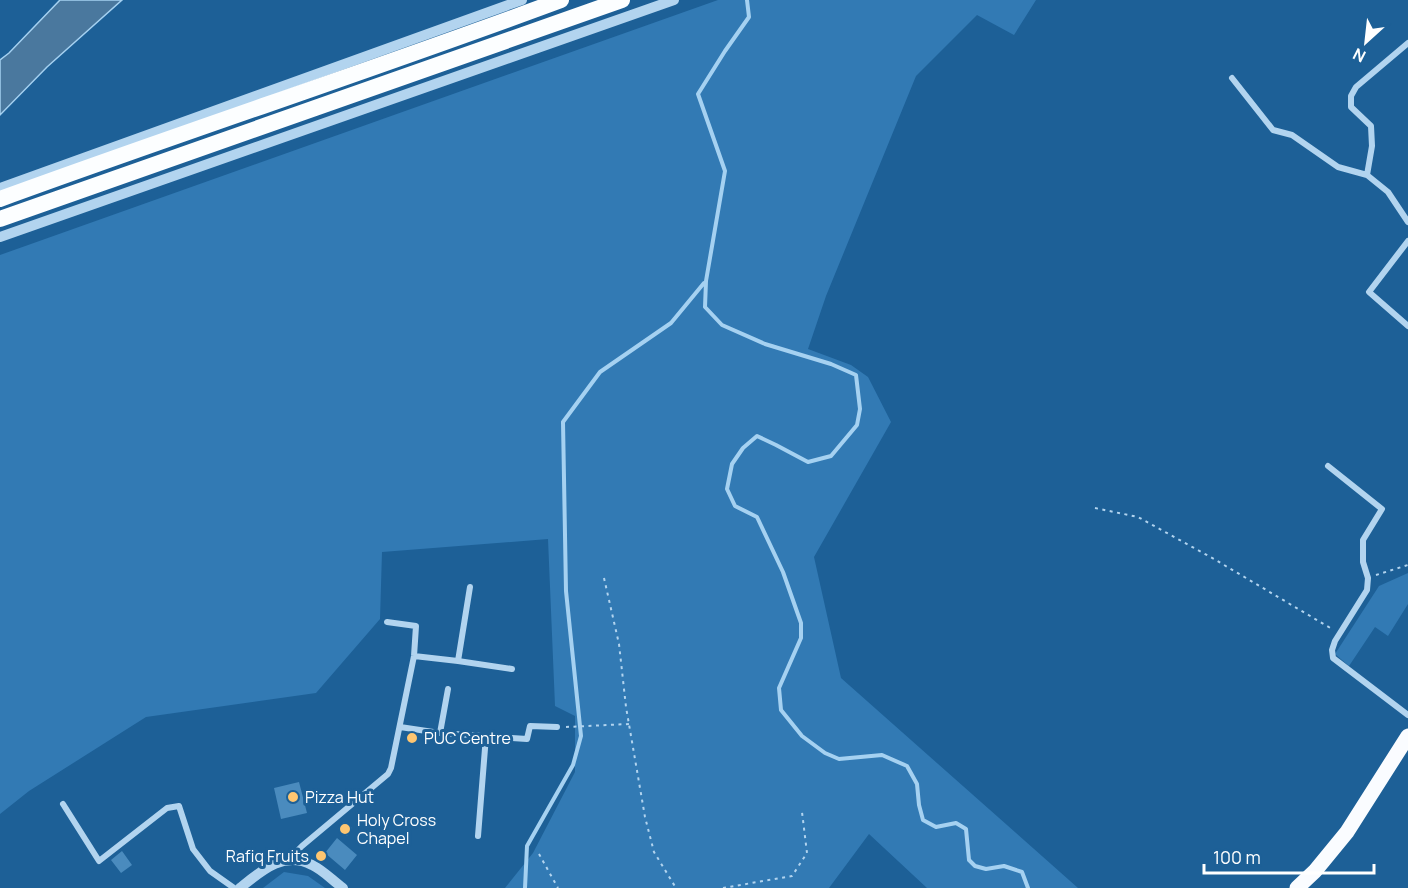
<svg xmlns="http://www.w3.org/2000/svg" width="1408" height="888" viewBox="0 0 1408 888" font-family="Manrope,sans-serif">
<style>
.green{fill:#327ab4}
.water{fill:#4a789e;stroke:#a5d1f1;stroke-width:1.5}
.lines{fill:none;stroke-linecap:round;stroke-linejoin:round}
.stream{stroke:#a5d1f1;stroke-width:4}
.building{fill:#4a8bbe}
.path{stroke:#b2d4ef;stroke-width:2;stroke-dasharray:3 4.5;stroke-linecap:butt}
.minor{stroke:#b2d4ef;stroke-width:6}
.tertiary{stroke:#b2d4ef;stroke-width:10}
.primary{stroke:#fafcff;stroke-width:15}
.trunk{stroke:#fcfeff;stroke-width:16}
.poi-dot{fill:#fec671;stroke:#1d6097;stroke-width:2}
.labels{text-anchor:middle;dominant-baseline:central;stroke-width:6;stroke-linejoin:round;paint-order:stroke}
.poi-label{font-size:16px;fill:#fff;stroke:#1d6097;text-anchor:start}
</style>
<rect width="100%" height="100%" fill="#1d6097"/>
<path class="green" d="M 718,0 L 1036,0 L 1014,35 L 977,15 L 916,76 L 826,296 L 808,349 L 851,365 L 868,377 L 891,422 L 814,557 L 841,678 L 1078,888 L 927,888 L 869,834 L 829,888 L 505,888 L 533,853 L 575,772 L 575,716 L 555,706 L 548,539 L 382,552 L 380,619 L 316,693 L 146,717 L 29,791 L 0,814 L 0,255 Z
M 1408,573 L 1408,604 L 1388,636 L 1375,627 L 1349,666 L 1335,654 L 1379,586 Z
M 284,872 L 308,876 L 325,888 L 263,888 Z"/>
<path class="water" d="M 60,0 L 122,0 L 47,67 L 0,115 L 0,60 L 9,53 Z"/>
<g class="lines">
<path class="stream" d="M 747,0 L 749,17 L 725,51 L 698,94 L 725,171 L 706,281 L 705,307 L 722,325 L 765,344 L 831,364 L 856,375 L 860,409 L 857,425 L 831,456 L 808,462 L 776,445 L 757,436 L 743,448 L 732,464 L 727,489 L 735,506 L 757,517 L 783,572 L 801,623 L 801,638 L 779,688 L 781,710 L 802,736 L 825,753 L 839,759 L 882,755 L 907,766 L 917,784 L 919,805 L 923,820 L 936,827 L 956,823 L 966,829 L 969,860 L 975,866 L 986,869 L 1004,866 L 1022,872 L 1028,888
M 525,888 L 527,846 L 573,765 L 581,736 L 566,591 L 563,422 L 600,372 L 671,323 L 704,283"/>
</g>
<path class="building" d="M 299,782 L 307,813 L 281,819 L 274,788 Z
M 344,822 L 352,828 L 347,836 L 338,829 Z
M 337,838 L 357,855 L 345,870 L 325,853 Z
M 122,851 L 132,865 L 121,873 L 111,860 Z"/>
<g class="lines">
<path class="path" d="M 1095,508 L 1138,517 L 1214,559 L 1332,629
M 1376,575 L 1408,565
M 604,578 L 619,644 L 626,707 L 645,817 L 654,852 L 676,888
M 566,727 L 629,724
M 539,854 L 558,888
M 723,888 L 792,876 L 807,853 L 802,812"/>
<path class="minor" d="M 1408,43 L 1356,87 L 1351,96 L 1351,107 L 1371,126 L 1372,146 L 1367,175 L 1388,192 L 1408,222
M 1232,78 L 1273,130 L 1292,135 L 1338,167 L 1367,175
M 1408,241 L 1369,292 L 1408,326
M 1328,466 L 1382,509 L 1363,540 L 1363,562 L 1368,578 L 1367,590 L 1335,641 L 1332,650 L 1333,658 L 1408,715
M 414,656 L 458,661 L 470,587
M 458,661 L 512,669
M 400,727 L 440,733 L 527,739 L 530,726 L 557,727
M 440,733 L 448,689
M 63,804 L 99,861 L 167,808 L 179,806 L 193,849 L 210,871 L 234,888
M 478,836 L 486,736
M 290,858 L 302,846 L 388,774 L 391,768 L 414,656 L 416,626 L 387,622"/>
<path class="tertiary" d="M 0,188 L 522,0
M 0,237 L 674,0
M 240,888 C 261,871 284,850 312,865 C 323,870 333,881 343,888"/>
<path class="primary" d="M 1297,888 L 1315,871 L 1347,832 L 1408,736"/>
<path class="trunk" d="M 0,199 C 186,131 375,69 561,0
M 0,219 L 622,0"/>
</g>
<g class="poi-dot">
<circle cx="412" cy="738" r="6"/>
<circle cx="293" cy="797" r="6"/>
<circle cx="345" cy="829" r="6"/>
<circle cx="321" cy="856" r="6"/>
</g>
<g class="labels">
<g class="poi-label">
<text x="424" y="738">PUC Centre</text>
<text x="305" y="797">Pizza Hut</text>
<text x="357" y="820">Holy Cross<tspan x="357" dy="18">Chapel</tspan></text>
<text x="309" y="856" text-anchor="end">Rafiq Fruits</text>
</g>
</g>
<g transform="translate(1366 42) rotate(207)" stroke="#1d6097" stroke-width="4.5" paint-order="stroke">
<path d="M0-4.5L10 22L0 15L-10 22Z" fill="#ffffff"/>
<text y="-9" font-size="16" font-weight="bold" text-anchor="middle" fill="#ffffff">N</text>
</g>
<path d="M1204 864v9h170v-9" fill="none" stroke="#ffffff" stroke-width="3"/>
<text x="1213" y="864" font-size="18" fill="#ffffff" stroke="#1d6097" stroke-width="4.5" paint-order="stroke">100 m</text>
</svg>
